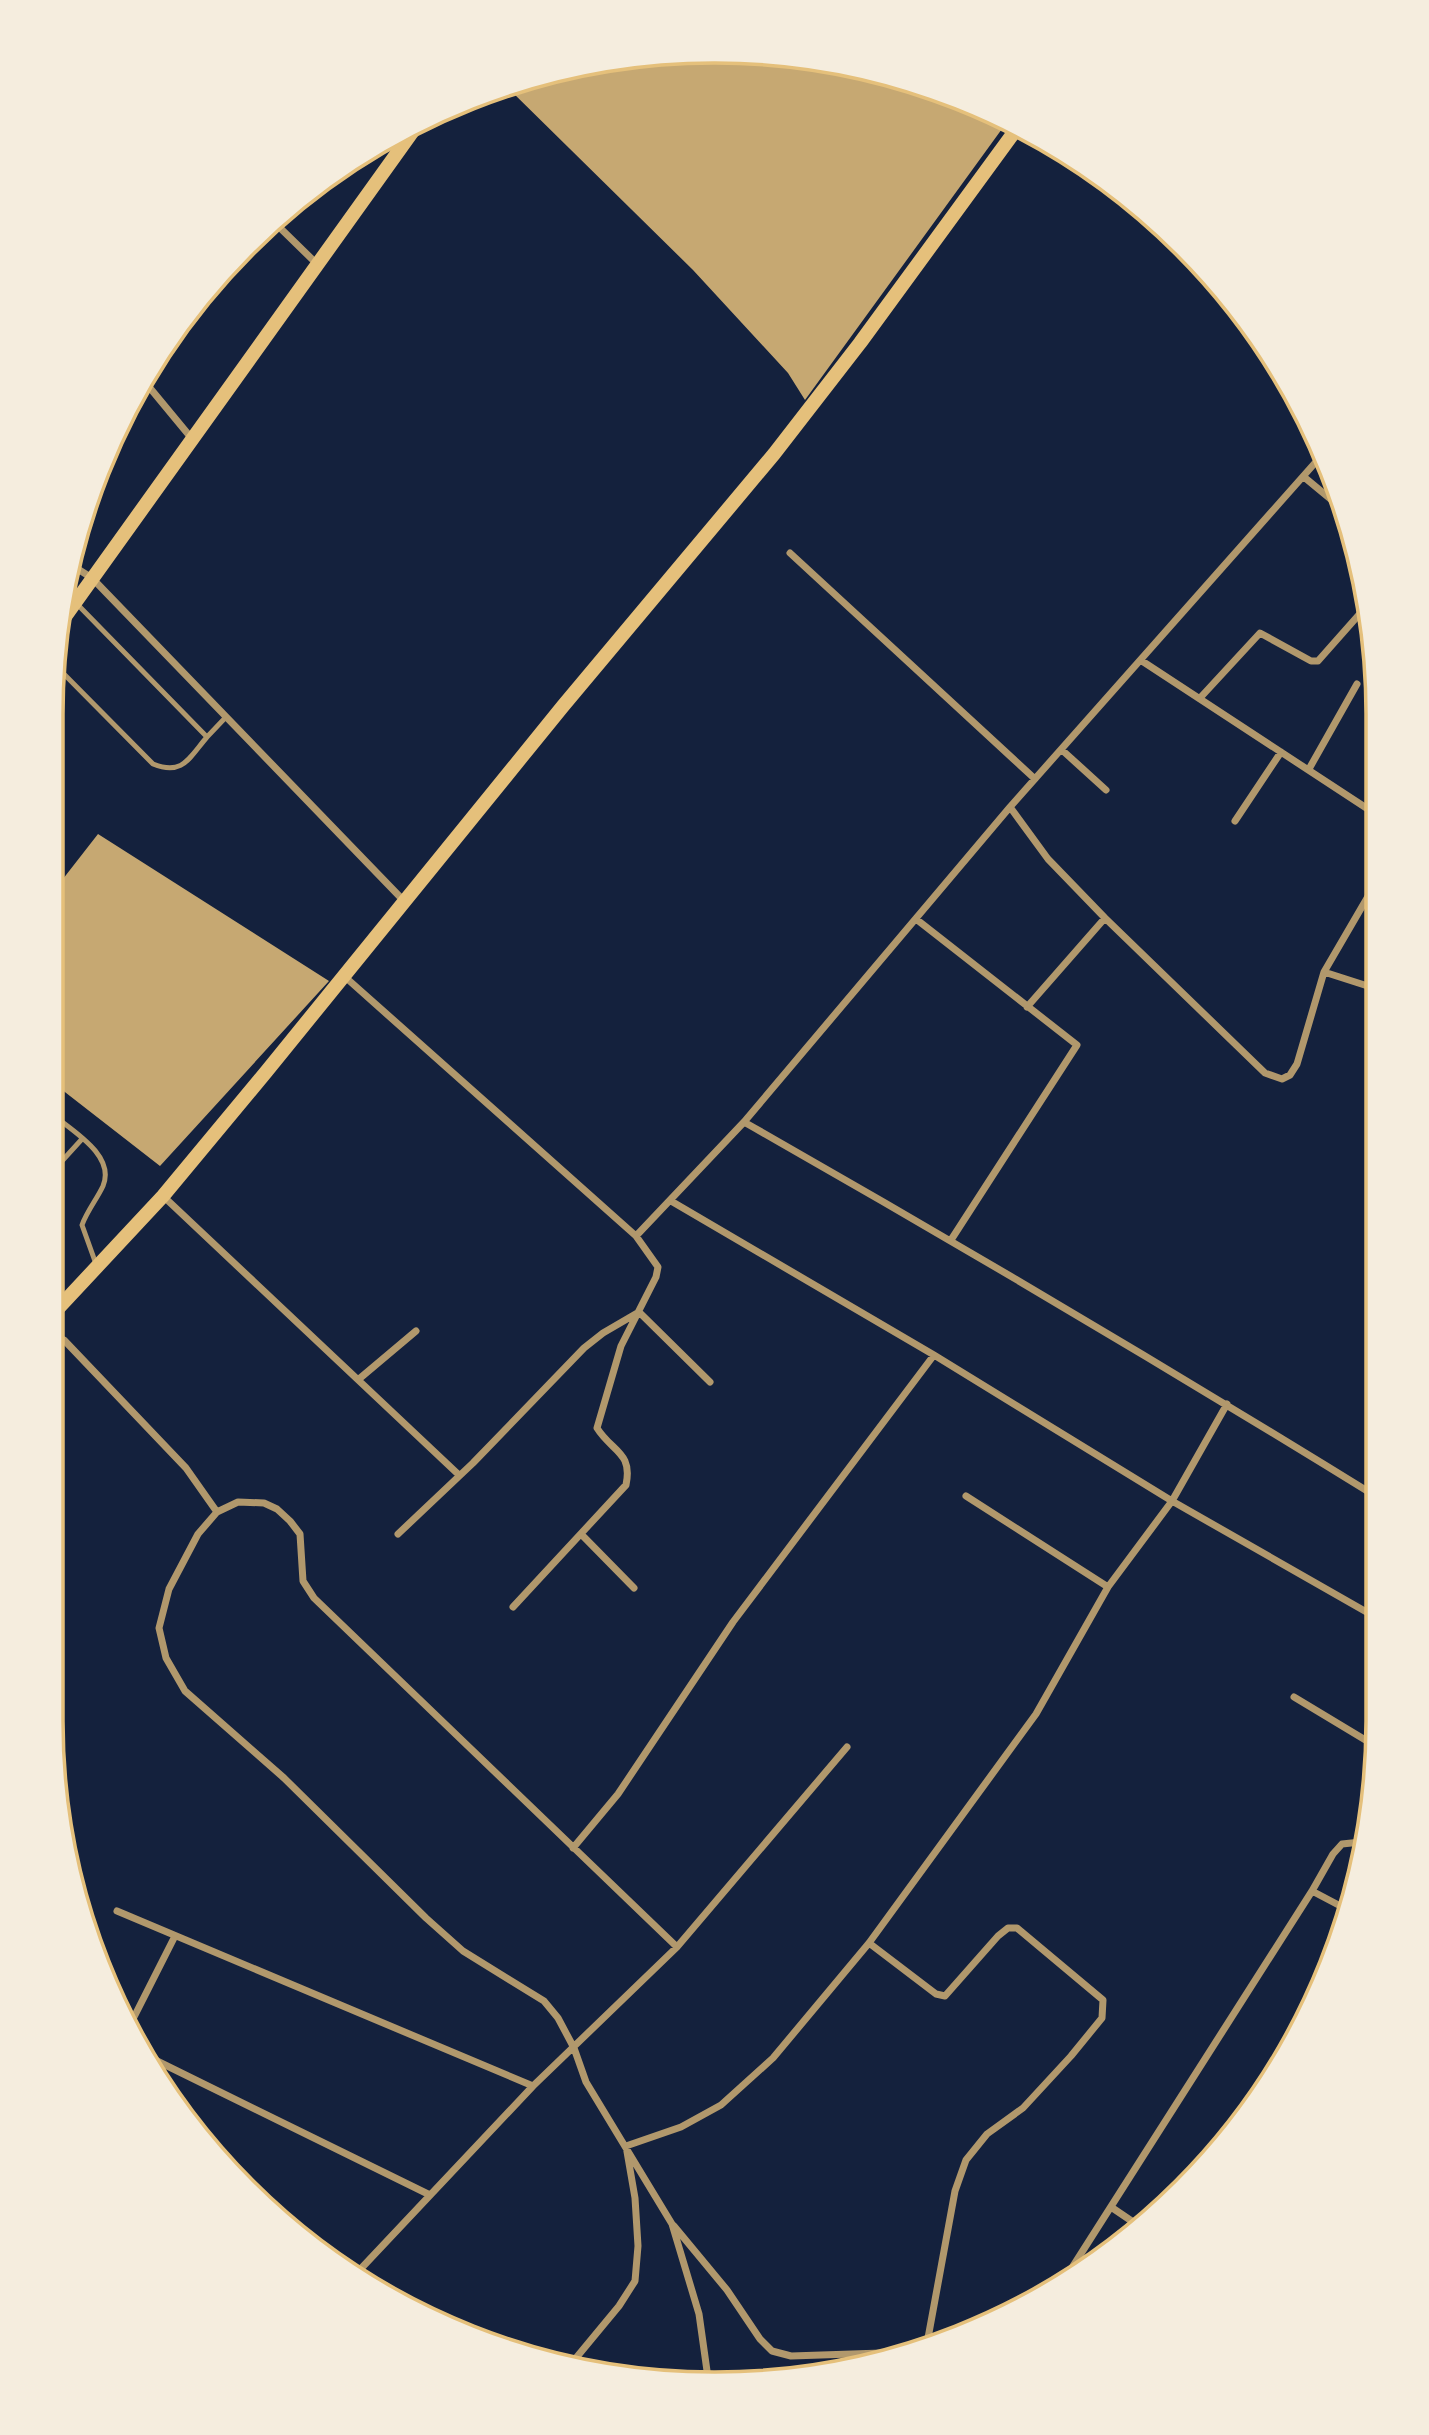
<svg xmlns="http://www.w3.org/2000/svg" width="1429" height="2435" viewBox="0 0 1429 2435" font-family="Barlow,sans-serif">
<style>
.building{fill:#c6a872}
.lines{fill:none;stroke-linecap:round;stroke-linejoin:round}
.service{stroke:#b1986c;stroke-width:5}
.minor{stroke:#b1986c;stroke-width:7}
.secondary{stroke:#e5c07b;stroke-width:14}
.rim{fill:none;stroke:#e5c07b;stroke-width:3.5}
</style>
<rect width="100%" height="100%" fill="#14213d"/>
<path class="building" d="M 714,51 L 844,63 L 968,101 L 1007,122 L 805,400 L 788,373 L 693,270 L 507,87 L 585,64 Z
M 98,834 L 329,981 L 160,1166 L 52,1082 L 52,893 Z"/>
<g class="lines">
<path class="service" d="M 54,664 L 153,764 C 183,776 189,758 207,737 L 77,604
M 207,737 L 226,717
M 52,1114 C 71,1130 116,1155 103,1186 C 97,1199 87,1211 82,1225 L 96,1264
M 52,1172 L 82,1139"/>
<path class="minor" d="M 274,222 L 317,264
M 145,382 L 193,440
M 1304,477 L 1345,511
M 790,553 L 1035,779
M 73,566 L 92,578 L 404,901
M 1142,661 L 1377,815
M 1200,698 L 1260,633 L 1311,661 L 1318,661 L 1364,609
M 1062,750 L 1106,790
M 1309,769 L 1357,684
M 1010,807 L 1048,859 L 1105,918 L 1265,1073 L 1282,1079 L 1290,1075 L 1297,1064 L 1324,972 L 1377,881
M 1235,821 L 1281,752
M 916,919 L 1077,1045 L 951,1240
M 1324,972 L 1377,989
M 344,976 L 636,1236 L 658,1267 L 656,1277 L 621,1346 L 597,1428 C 612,1452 633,1452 626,1485 L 513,1607
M 1027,1007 L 1105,918
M 744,1122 C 957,1243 1168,1368 1377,1497
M 163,1196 L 459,1475
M 671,1201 L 934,1355 L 1172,1501 L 1377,1618
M 636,1236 L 744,1122 L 1010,807 L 1322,455
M 639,1312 L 710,1382
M 51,1333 L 64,1340 L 186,1468 L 217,1512
M 359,1379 L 416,1331
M 966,1496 L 1108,1587
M 398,1534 L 473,1463 L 584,1348 L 603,1333 L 639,1312
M 581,1534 L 634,1588
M 1294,1697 L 1377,1747
M 573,1848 L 618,1794 L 733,1622 L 934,1355
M 1312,1891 L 1348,1910
M 117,1911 L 533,2086
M 869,1943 L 936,1994 L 945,1996 L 998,1936 L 1008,1928 L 1017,1928 L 1103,2000 L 1102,2018 L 1071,2056 L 1023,2108 L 987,2134 L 966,2160 L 955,2191 L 926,2349
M 677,1947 L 314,1598 L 303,1581 L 300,1534 L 290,1521 L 277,1509 L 264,1503 L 238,1502 L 217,1512 L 198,1534 L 169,1589 L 159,1628 L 166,1658 L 185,1691 L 284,1778 L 426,1918 L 463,1951 L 544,2001 L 558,2018 L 574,2048 L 586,2082 L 672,2224 L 699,2314 L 708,2378
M 132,2021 L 175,1936
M 153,2059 L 430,2195
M 1111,2207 L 1139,2226
M 674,2226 L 727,2290 L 760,2339 L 772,2351 L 791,2356 L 912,2352
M 1068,2274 L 1312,1891 L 1333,1854 L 1342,1844 L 1361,1842
M 354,2276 L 533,2086 L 677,1947 L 847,1747
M 571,2364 L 619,2306 L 635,2281 L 638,2246 L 635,2198 L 626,2146 L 681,2127 L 721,2105 L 773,2058 L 869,1943 L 1036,1714 L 1108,1587 L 1172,1501 L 1227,1404"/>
<path class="secondary" d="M 62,621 L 418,124
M 51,1316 L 163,1196 L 266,1072 L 563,706 L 774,454 L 860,343 L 1018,127"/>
</g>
<path d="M0 0H1429V2435H0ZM714 63H715A651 651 0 0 1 1366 714V1721A651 651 0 0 1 715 2372H714A651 651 0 0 1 63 1721V714A651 651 0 0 1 714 63Z" fill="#f5edde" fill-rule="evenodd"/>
<path class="rim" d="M714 63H715A651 651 0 0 1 1366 714V1721A651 651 0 0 1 715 2372H714A651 651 0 0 1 63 1721V714A651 651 0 0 1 714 63Z"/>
</svg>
